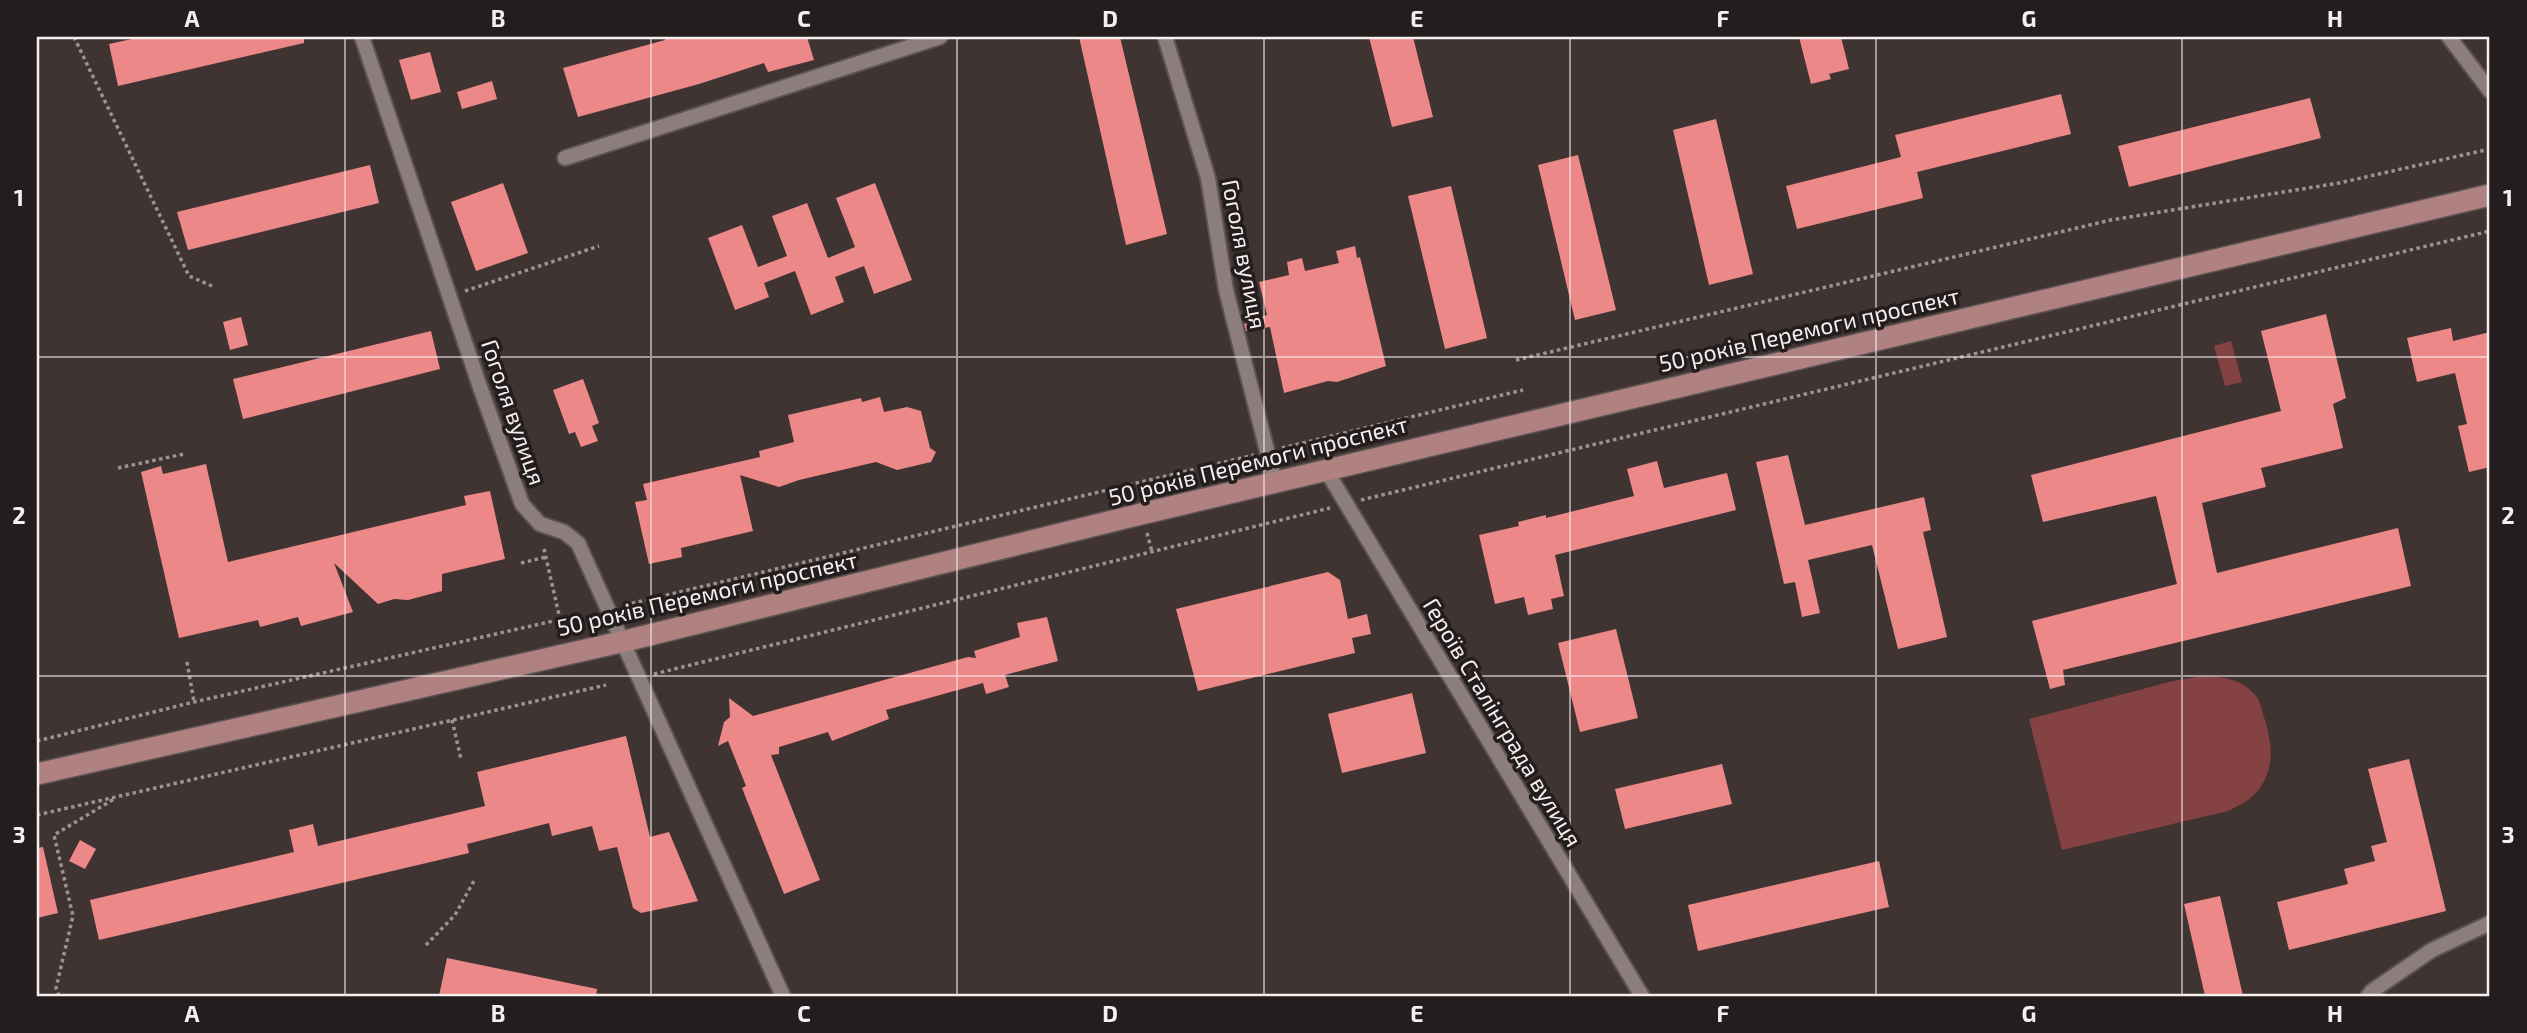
<svg xmlns="http://www.w3.org/2000/svg" width="2527" height="1033" viewBox="0 0 2527 1033" font-family="'Exo 2',sans-serif">
<style>
.green{fill:#844242}
.building{fill:#ec8988}
.lines{fill:none;stroke-linecap:round;stroke-linejoin:round}
.street-casing{stroke:#5d5352;stroke-width:18}
.secondary-casing{stroke:#5d5352;stroke-width:24}
.path{stroke:#9d9393;stroke-width:3.5;stroke-dasharray:3.5 3.5;stroke-linecap:butt}
.street{stroke:#8d7e7e;stroke-width:14}
.secondary{stroke:#af8181;stroke-width:21}
.grid{fill:none;stroke:#f7efef;stroke-width:2;stroke-opacity:0.55}
.labels{text-anchor:middle;dominant-baseline:central;stroke-width:7;stroke-linejoin:round;paint-order:stroke}
.street-label{font-size:23px;fill:#f7efef;stroke:#231d1d}
.neatline{fill:none;stroke:#f7efef;stroke-width:2.5}
.grid-label{font-size:23px;text-anchor:middle;font-weight:bold;fill:#f7efef}
</style>
<rect width="100%" height="100%" fill="#403433"/>
<path class="green" d="M 2231,341 L 2242,382 L 2225,386 L 2214,346 Z
M 2202,676 C 2221,676 2243,679 2256,696 C 2259,700 2261,706 2262,711 C 2271,737 2277,765 2259,789 C 2251,800 2240,805 2228,811 L 2062,850 L 2029,719 L 2173,681 Z"/>
<path class="building" d="M 141,37 L 304,37 L 304,43 L 118,86 L 109,44 Z
M 664,37 L 807,37 L 814,60 L 768,72 L 764,63 L 699,84 L 578,117 L 563,68 L 665,40 Z
M 1079,37 L 1120,37 L 1167,234 L 1126,245 Z
M 1369,37 L 1413,37 L 1433,117 L 1392,127 Z
M 1799,37 L 1841,37 L 1849,69 L 1829,74 L 1831,79 L 1811,84 Z
M 430,52 L 441,92 L 411,100 L 399,60 Z
M 492,81 L 497,99 L 462,109 L 457,92 Z
M 2061,94 L 2071,134 L 1917,172 L 1923,198 L 1797,229 L 1786,186 L 1901,157 L 1895,135 Z
M 2310,98 L 2321,138 L 2129,187 L 2118,146 Z
M 1716,119 L 1753,274 L 1709,285 L 1673,130 Z
M 1578,155 L 1616,310 L 1575,320 L 1538,165 Z
M 370,165 L 379,203 L 188,250 L 177,212 Z
M 503,183 L 528,253 L 476,271 L 451,202 Z
M 875,183 L 912,280 L 874,294 L 864,266 L 835,277 L 844,302 L 811,315 L 795,271 L 764,283 L 769,297 L 735,310 L 708,238 L 742,225 L 758,267 L 787,256 L 772,216 L 807,203 L 828,258 L 855,247 L 836,198 Z
M 1451,186 L 1487,338 L 1445,349 L 1408,196 Z
M 1355,246 L 1357,258 L 1360,257 L 1386,366 L 1337,382 L 1328,381 L 1284,393 L 1270,327 L 1246,331 L 1244,324 L 1267,315 L 1259,282 L 1289,275 L 1287,262 L 1302,258 L 1305,271 L 1339,263 L 1336,251 Z
M 2326,314 L 2346,398 L 2333,404 L 2343,448 L 2261,468 L 2266,487 L 2202,503 L 2217,573 L 2398,528 L 2411,586 L 2063,670 L 2065,685 L 2050,689 L 2032,621 L 2177,584 L 2156,496 L 2043,522 L 2031,475 L 2281,411 L 2261,331 Z
M 241,317 L 248,345 L 230,350 L 223,322 Z
M 2451,328 L 2453,341 L 2490,332 L 2490,467 L 2469,472 L 2458,426 L 2467,424 L 2455,373 L 2417,382 L 2407,338 Z
M 431,331 L 440,369 L 243,419 L 233,379 Z
M 583,379 L 599,423 L 592,426 L 598,441 L 581,447 L 575,432 L 569,434 L 553,390 Z
M 880,397 L 884,412 L 907,407 L 921,411 L 930,448 L 936,452 L 931,462 L 897,470 L 876,462 L 799,480 L 779,487 L 740,475 L 753,531 L 681,548 L 682,557 L 649,564 L 635,502 L 647,500 L 643,484 L 760,457 L 759,451 L 794,442 L 788,415 L 861,398 L 862,402 Z
M 1788,455 L 1805,525 L 1924,497 L 1931,530 L 1923,532 L 1947,637 L 1898,649 L 1872,545 L 1808,560 L 1820,613 L 1802,617 L 1795,582 L 1784,584 L 1756,462 Z
M 1657,461 L 1664,488 L 1727,473 L 1736,510 L 1555,555 L 1564,596 L 1551,599 L 1553,609 L 1528,615 L 1524,597 L 1495,604 L 1479,535 L 1519,526 L 1518,522 L 1546,515 L 1546,518 L 1634,496 L 1627,469 Z
M 206,464 L 228,562 L 466,505 L 464,496 L 490,491 L 505,559 L 442,574 L 442,591 L 408,600 L 394,599 L 378,604 L 334,563 L 353,612 L 301,626 L 298,617 L 260,627 L 258,620 L 179,638 L 141,472 L 161,466 L 163,474 Z
M 1328,572 L 1340,580 L 1348,619 L 1367,614 L 1371,634 L 1352,638 L 1355,653 L 1198,691 L 1176,609 Z
M 1047,617 L 1058,661 L 1005,675 L 1009,687 L 986,694 L 983,683 L 886,710 L 889,719 L 832,741 L 828,732 L 779,747 L 779,754 L 771,755 L 820,880 L 784,894 L 742,788 L 746,786 L 728,741 L 718,746 L 724,722 L 730,717 L 729,698 L 753,716 L 968,657 L 976,658 L 974,651 L 1020,637 L 1017,623 Z
M 1616,629 L 1638,718 L 1580,732 L 1558,643 Z
M 1412,693 L 1426,753 L 1342,773 L 1328,714 Z
M 626,736 L 650,837 L 669,832 L 698,901 L 641,913 L 633,908 L 617,847 L 599,851 L 592,826 L 552,836 L 549,823 L 467,844 L 469,853 L 99,940 L 90,900 L 294,852 L 289,830 L 313,824 L 318,846 L 485,806 L 477,772 Z
M 2409,759 L 2446,911 L 2289,950 L 2277,902 L 2348,884 L 2344,869 L 2375,861 L 2371,846 L 2387,842 L 2368,769 Z
M 1722,764 L 1732,804 L 1625,829 L 1615,789 Z
M 80,840 L 96,849 L 85,869 L 69,861 Z
M 43,847 L 58,913 L 37,918 L 37,848 Z
M 1879,861 L 1889,907 L 1698,951 L 1688,905 Z
M 2220,896 L 2243,996 L 2205,996 L 2184,904 Z
M 447,958 L 597,989 L 596,996 L 439,996 Z"/>
<g class="lines">
<defs>
<path id="street" d="M 362,37 L 480,387 L 522,504 L 540,524 L 564,532 L 578,543 L 783,996
M 1165,37 L 1208,178 L 1226,290 L 1275,482
M 2449,37 L 2490,91
M 565,158 L 940,37
M 1326,470 L 1642,996
M 2368,996 L 2372,991 L 2432,950 L 2490,923"/>
<path id="secondary" d="M 37,774 L 625,641 L 1141,514 L 2490,195"/>
</defs>
<use href="#street" class="street-casing"/>
<use href="#secondary" class="secondary-casing"/>
<path class="path" d="M 74,37 L 189,276 L 212,286
M 465,291 L 599,246
M 1516,360 L 2111,220 L 2339,183 L 2490,149
M 1282,448 L 1523,390
M 118,468 L 184,454
M 1361,500 L 2490,231
M 1147,533 L 1152,552
M 544,549 L 560,619
M 521,563 L 546,557
M 625,605 L 1254,455
M 187,662 L 194,702
M 654,674 L 1330,508
M 452,720 L 461,759
M 37,741 L 194,702 L 580,615
M 37,815 L 606,685
M 426,945 L 455,915 L 475,879
M 59,996 L 56,988 L 73,916 L 54,835 L 114,799"/>
<use href="#street" class="street"/>
<use href="#secondary" class="secondary"/>
</g>
<path class="grid" d="M 345,37 L 345,996M 651,37 L 651,996M 957,37 L 957,996M 1264,37 L 1264,996M 1570,37 L 1570,996M 1876,37 L 1876,996M 2182,37 L 2182,996M 37,357 L 2490,357M 37,676 L 2490,676"/>
<g class="labels">
<g class="street-label">
<text transform="translate(1245 254) rotate(79)">Гоголя вулиця</text>
<text transform="translate(1809 329) rotate(-13)">50 років Перемоги проспект</text>
<text transform="translate(514 412) rotate(71)">Гоголя вулиця</text>
<text transform="translate(1258 460) rotate(-14)">50 років Перемоги проспект</text>
<text transform="translate(707 593) rotate(-13)">50 років Перемоги проспект</text>
<text transform="translate(1503 722) rotate(59)">Героїв Сталінграда вулиця</text>
</g>
</g>
<rect width="2527" height="1033" fill="none" stroke="#231d1d" stroke-width="77"/>
<rect x="38" y="38" width="2450" height="957" class="neatline"/>
<g class="grid-label">
<text x="192" y="27">A</text>
<text x="498" y="27">B</text>
<text x="804" y="27">C</text>
<text x="1110" y="27">D</text>
<text x="1417" y="27">E</text>
<text x="1723" y="27">F</text>
<text x="2029" y="27">G</text>
<text x="2335" y="27">H</text>
<text x="19" y="206">1</text>
<text x="2508" y="206">1</text>
<text x="19" y="524">2</text>
<text x="2508" y="524">2</text>
<text x="19" y="843">3</text>
<text x="2508" y="843">3</text>
<text x="192" y="1022">A</text>
<text x="498" y="1022">B</text>
<text x="804" y="1022">C</text>
<text x="1110" y="1022">D</text>
<text x="1417" y="1022">E</text>
<text x="1723" y="1022">F</text>
<text x="2029" y="1022">G</text>
<text x="2335" y="1022">H</text>
</g>
</svg>
